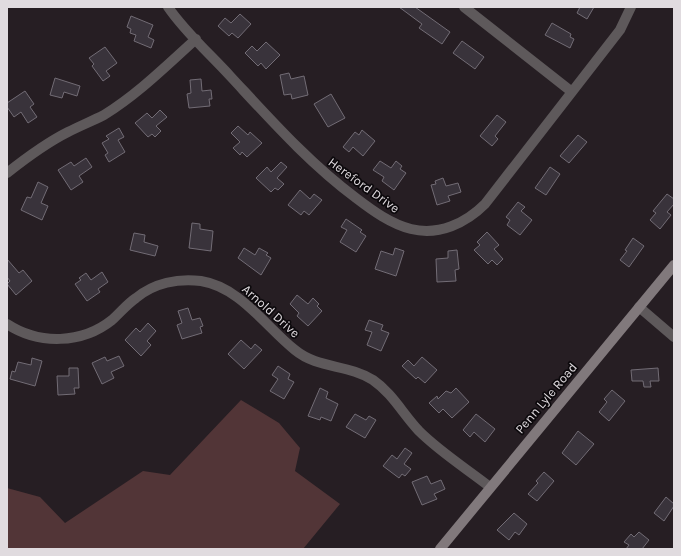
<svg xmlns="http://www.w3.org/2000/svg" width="681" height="556" viewBox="0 0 681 556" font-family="Karla,sans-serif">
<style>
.green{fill:#523537}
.building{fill:#39333b;stroke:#726c75}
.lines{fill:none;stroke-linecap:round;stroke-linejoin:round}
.street{stroke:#5e595b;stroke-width:10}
.secondary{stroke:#81797c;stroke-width:10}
.labels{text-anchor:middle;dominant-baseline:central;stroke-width:3.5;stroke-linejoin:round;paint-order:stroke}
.street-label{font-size:13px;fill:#e0dbdf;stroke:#0c090c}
</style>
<rect width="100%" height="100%" fill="#261e23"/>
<path class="green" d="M 241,400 L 279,423 L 300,448 L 295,471 L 340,504 L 303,549 L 7,549 L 7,488 L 40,497 L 65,523 L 143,471 L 170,475 Z"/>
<path class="building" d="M 399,7 L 415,7 L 450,32 L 442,44 L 419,28 L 422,24 Z
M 580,7 L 594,7 L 587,19 L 577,13 Z
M 240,14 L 251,24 L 238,38 L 232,33 L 229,36 L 218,26 L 225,18 L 231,23 Z
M 131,16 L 153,25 L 148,37 L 154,40 L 151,48 L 134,41 L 136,35 L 130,33 L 131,29 L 127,27 Z
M 552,23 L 571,34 L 570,37 L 574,39 L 570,48 L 545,35 Z
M 462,41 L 484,57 L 475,69 L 453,53 Z
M 266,42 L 280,55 L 266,69 L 261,63 L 258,66 L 245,53 L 252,46 L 257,51 Z
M 105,47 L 117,63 L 106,71 L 110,76 L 103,81 L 92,66 L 94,64 L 89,58 Z
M 289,73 L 291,79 L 304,76 L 308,95 L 292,99 L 291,94 L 284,95 L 280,75 Z
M 55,78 L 80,86 L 77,96 L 64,92 L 62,98 L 50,95 Z
M 201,79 L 202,91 L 211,90 L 212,99 L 209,99 L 210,106 L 189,108 L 187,94 L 191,93 L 190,80 Z
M 25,91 L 34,104 L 30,107 L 37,117 L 28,123 L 21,112 L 14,117 L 7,107 L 7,103 Z
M 331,94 L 345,118 L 328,127 L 314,104 Z
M 160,110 L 167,117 L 156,126 L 161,131 L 155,137 L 152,134 L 148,137 L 135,123 L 147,113 L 152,118 Z
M 497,115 L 506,122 L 495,136 L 498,139 L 492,146 L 480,136 Z
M 238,126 L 248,135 L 250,132 L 262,143 L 247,157 L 242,152 L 240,155 L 233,148 L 240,142 L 231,133 Z
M 119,128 L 124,137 L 118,140 L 125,152 L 109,162 L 105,155 L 108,153 L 102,143 L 109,139 L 106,136 Z
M 362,130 L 375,141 L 363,156 L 353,147 L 349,152 L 343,147 L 355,132 L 359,135 Z
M 578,135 L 587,142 L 569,163 L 560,156 Z
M 86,158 L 92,167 L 79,176 L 83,182 L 71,190 L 58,170 L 71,162 L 74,166 Z
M 380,161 L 391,168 L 396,161 L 402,166 L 400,169 L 406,173 L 394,190 L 382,181 L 384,177 L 373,170 Z
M 281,162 L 287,167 L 277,178 L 284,184 L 278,190 L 275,188 L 271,192 L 256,178 L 267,167 L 271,172 Z
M 550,167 L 560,174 L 546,195 L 535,188 Z
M 443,178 L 446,186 L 458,183 L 461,192 L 448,196 L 450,201 L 437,205 L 431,185 L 436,184 L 435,181 Z
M 38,182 L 48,187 L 41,203 L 48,206 L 42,220 L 21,210 L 27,197 L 31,198 Z
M 300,190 L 310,199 L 314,194 L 322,200 L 309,215 L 304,211 L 301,215 L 288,205 Z
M 667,194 L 674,199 L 674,204 L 667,212 L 671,215 L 660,229 L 650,220 L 656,213 L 653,211 Z
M 518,202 L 525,207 L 521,211 L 532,220 L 520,235 L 507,225 L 510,220 L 506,217 Z
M 346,219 L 362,230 L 360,232 L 366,236 L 356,252 L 340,242 L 347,230 L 341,227 Z
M 192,223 L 200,224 L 200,229 L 213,231 L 211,251 L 189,248 Z
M 487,232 L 499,245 L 494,249 L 503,259 L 497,265 L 492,260 L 488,264 L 474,250 L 480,245 L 477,242 Z
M 134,233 L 145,235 L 144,242 L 158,246 L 155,256 L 130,250 Z
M 633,238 L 644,246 L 629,267 L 620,260 L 627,251 L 625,250 Z
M 244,248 L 255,255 L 259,248 L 268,253 L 266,255 L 271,258 L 261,275 L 238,258 Z
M 395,248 L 404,251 L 396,276 L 375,269 L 381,251 L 393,255 Z
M 457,250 L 459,269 L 455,270 L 456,281 L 437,282 L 436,259 L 448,258 L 448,251 Z
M 7,259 L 19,273 L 23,270 L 32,281 L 16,295 L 7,284 L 10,281 L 7,277 Z
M 102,272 L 108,282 L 98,289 L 100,292 L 87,301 L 75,284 L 81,280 L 79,278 L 86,273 L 91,280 Z
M 297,295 L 308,304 L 313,298 L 319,304 L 317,306 L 322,311 L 308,326 L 297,316 L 299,313 L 290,304 Z
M 188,308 L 192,320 L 200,318 L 203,326 L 200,327 L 202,333 L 182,339 L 177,325 L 182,323 L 178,311 Z
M 369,320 L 383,325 L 381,330 L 389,333 L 381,351 L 367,345 L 372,332 L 365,330 Z
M 148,323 L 156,331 L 147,341 L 151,345 L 141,356 L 125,340 L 136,328 L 140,332 Z
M 241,340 L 251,349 L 255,344 L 262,350 L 244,369 L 228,354 Z
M 119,356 L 124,366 L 111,372 L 114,378 L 102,384 L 92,363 L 105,357 L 107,361 Z
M 422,357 L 437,370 L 425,383 L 418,377 L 416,379 L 402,366 L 408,360 L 414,366 Z
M 32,358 L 42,361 L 35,386 L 10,379 L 12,371 L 15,372 L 18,362 L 31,365 Z
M 278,366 L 290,374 L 288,379 L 294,382 L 284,399 L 270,391 L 278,379 L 272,375 Z
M 69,368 L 78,368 L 79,388 L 74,388 L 75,394 L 58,395 L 57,376 L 69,376 Z
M 658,368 L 659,381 L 650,381 L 651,387 L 644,387 L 643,381 L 632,381 L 631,370 Z
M 320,388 L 328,392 L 326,398 L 338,404 L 331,421 L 321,417 L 320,420 L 308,416 Z
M 456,388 L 469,402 L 452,418 L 443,409 L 439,413 L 429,403 L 437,396 L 438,399 L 446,391 L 451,393 Z
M 612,390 L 625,401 L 609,421 L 599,412 L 607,402 L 604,399 Z
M 355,414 L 366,420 L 369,416 L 376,420 L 365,438 L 346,427 Z
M 476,414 L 495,429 L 485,442 L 474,432 L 470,437 L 463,430 Z
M 578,431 L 594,444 L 576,465 L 562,453 Z
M 405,448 L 412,453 L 404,464 L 411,469 L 405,476 L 402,474 L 399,478 L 383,466 L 392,455 L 397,459 Z
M 544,472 L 554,481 L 537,501 L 528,494 L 538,483 L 536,481 Z
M 427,476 L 431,484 L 441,480 L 445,489 L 434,494 L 437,499 L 422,505 L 412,482 Z
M 666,497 L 674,504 L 674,506 L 664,521 L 654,513 Z
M 514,513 L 527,524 L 519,535 L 515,532 L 509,540 L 497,530 Z
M 639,532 L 649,540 L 642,549 L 626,549 L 629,545 L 624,542 L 631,534 L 634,537 Z"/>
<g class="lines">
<path class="street" d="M 168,7 C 185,32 210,54 231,77 C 271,120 309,163 356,198 C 373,211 391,224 411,229 C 439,236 466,223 485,204 L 620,30 L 631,7
M 464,7 L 572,92
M 7,173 C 26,158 46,143 68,132 C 80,126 92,121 104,115 C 138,94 166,66 196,39
M 639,307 L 674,337
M 7,324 C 39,345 82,344 112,320 C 120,313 127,304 136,298 C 154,283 178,278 201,281 C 240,287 266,327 295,350 C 318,369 348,364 373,380 C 392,393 403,414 419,431 C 440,452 467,469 490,487"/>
<path class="secondary" d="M 440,549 L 674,265"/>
</g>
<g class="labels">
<g class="street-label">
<text transform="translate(364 185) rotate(36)">Hereford Drive</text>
<text transform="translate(271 311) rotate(42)">Arnold Drive</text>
<text transform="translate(546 398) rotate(-50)">Penn Lyle Road</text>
</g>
</g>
<rect width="681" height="556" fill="none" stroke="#e0dbdf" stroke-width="16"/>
</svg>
